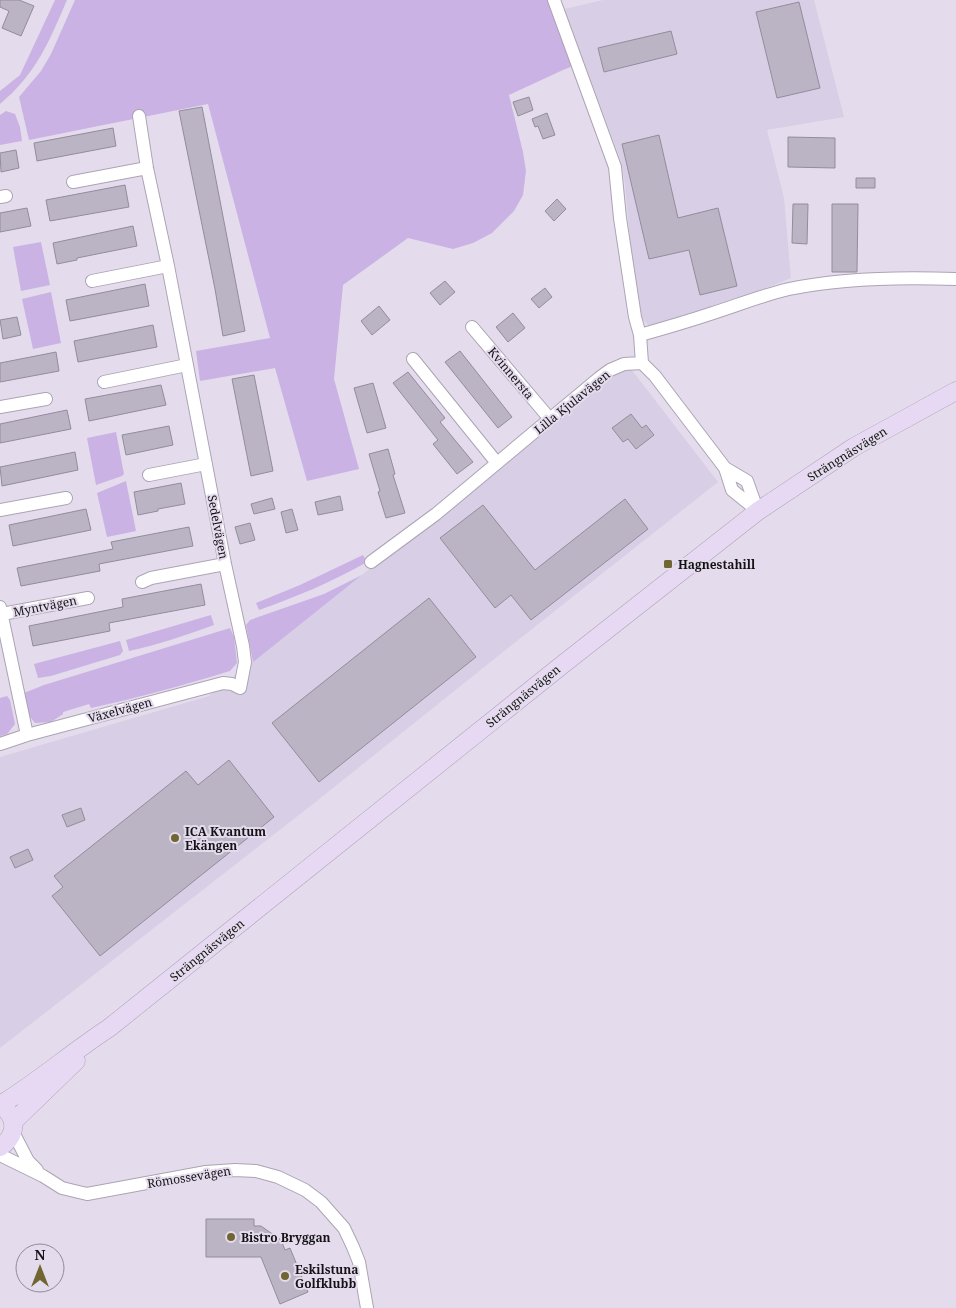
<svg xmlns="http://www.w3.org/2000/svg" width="956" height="1308" viewBox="0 0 956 1308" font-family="'Noto Serif',serif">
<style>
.built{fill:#d8cee5}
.green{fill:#cab2e4}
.building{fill:#bbb4c4;stroke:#938c9b}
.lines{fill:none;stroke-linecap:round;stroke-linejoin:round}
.minor-casing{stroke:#aba4b3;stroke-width:14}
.secondary-casing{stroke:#aba4b3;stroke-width:19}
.minor{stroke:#fff;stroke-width:12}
.secondary{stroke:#e7d9f4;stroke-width:18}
.poi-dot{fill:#716532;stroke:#e4dcec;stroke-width:2}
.labels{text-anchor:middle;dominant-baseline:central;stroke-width:4;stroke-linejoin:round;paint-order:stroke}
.street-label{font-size:12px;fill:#141217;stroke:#e4dcec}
.poi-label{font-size:12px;font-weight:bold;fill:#141217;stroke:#e4dcec;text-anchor:start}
</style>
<rect width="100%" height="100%" fill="#e4dcec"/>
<path class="built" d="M 603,0 L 814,0 L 844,117 L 767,130 L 784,198 L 791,278 L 754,293 L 649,326 L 640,316 L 632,260 L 625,185 L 621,161 L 564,9 Z
M 628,365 L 718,482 L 508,648 L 313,804 L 0,1048 L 0,757 L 209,696 L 362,575 L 420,526 Z"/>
<path class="green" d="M 55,0 L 67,0 C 49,42 36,74 0,104 L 0,91 L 20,75 Z
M 75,0 L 549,0 L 573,66 L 563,70 L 509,95 L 523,152 L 526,171 L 523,195 L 514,211 L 492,233 L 473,243 L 453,249 L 408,238 L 343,285 L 334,379 L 359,469 L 307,481 L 275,368 L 200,381 L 196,351 L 270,338 L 208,104 L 29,140 L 19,97 L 41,71 L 51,54 Z
M 6,111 L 15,114 L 20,127 L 22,141 L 0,145 L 0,115 Z
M 41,242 L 50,285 L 21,291 L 13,247 Z
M 51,292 L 61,343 L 33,349 L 22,299 Z
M 116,432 L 124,474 L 122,476 L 96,485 L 87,438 Z
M 126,481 L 136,531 L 107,537 L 97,493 Z
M 363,555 L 367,562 C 332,582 296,597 259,610 L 256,603 L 300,585 Z
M 362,575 L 253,662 L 246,625 L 250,620 L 324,594 Z
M 211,615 L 214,625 C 186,635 158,645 129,651 L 126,640 Z
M 230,628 L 234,637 L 237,663 L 230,671 C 184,685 138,698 91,708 L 89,704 L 63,712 L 63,714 L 51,722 L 35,723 L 27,713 L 24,693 L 44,685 Z
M 120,641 L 123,651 L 120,655 L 51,676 L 38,678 L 34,664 Z
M 7,696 L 10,700 L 15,724 L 7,734 L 0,736 L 0,698 Z"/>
<path class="building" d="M 0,0 L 19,0 L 34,6 L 21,36 L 2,28 L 9,11 L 0,7 Z
M 799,2 L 820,88 L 777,98 L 756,12 Z
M 671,31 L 677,54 L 604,72 L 598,48 Z
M 529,97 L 533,110 L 518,116 L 513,102 Z
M 202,107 L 245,331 L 223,336 L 215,289 L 179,111 Z
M 547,113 L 555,135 L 543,139 L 538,126 L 535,127 L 532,119 Z
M 113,128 L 116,146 L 37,161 L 34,143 Z
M 659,135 L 678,218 L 718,208 L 737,286 L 700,295 L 689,250 L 649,259 L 622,144 Z
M 788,137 L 835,138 L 835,168 L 788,167 Z
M 16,150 L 19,168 L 1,172 L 0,153 Z
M 856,178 L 875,178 L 875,188 L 856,188 Z
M 125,185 L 129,207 L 50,221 L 46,200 Z
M 557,199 L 566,209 L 554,221 L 545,211 Z
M 793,204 L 808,204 L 807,244 L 792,243 Z
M 832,204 L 858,204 L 857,272 L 832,272 Z
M 27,208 L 31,226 L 0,232 L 0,213 Z
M 133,226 L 137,246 L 77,258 L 77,260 L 57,264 L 53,243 Z
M 445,281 L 455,292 L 440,305 L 430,293 Z
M 145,284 L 149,306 L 70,321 L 66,300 Z
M 545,288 L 552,297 L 539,308 L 531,299 Z
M 379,306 L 390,320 L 372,335 L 361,321 Z
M 513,313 L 525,328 L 508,342 L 496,327 Z
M 17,317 L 21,335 L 3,339 L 0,320 Z
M 153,325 L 157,347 L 78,362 L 74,341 Z
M 460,351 L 512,417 L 498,428 L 445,362 Z
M 56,352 L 59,371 L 0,382 L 0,363 Z
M 408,372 L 445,418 L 440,422 L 473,462 L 457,474 L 433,444 L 438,440 L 393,383 Z
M 254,375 L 273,471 L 251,476 L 242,430 L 232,379 Z
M 373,383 L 386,428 L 367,433 L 354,388 Z
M 161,385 L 166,405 L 89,421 L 85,399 Z
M 67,410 L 71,429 L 0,443 L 0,424 Z
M 631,414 L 642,428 L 646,425 L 654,435 L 636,449 L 628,439 L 623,442 L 612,428 Z
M 169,426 L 173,445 L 126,455 L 122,435 Z
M 388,449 L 395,474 L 393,475 L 405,513 L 386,518 L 378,492 L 380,491 L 369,454 Z
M 75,452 L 78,470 L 2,486 L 0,467 Z
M 181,483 L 185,504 L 158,509 L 158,511 L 138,515 L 134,492 Z
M 340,496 L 343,510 L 318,515 L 315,502 Z
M 272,498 L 275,509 L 254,514 L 251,504 Z
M 625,499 L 648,529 L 531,620 L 511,595 L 495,608 L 440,538 L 483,505 L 535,570 Z
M 86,509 L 91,530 L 13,546 L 9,525 Z
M 292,509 L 298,530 L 286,533 L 281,512 Z
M 250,523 L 255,540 L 240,544 L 235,527 Z
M 189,527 L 193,546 L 99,564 L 100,571 L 21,586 L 17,568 L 113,549 L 111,542 Z
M 201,584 L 205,605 L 109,623 L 110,631 L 33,646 L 29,626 L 123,607 L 122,599 Z
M 429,598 L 476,657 L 319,782 L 272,723 Z
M 229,760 L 274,817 L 100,956 L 52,896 L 63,887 L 54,876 L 186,771 L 198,785 Z
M 81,808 L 85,820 L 67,827 L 62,815 Z
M 28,849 L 33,860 L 15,868 L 10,857 Z
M 206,1219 L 254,1219 L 254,1226 L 261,1226 L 281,1240 L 285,1250 L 290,1248 L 308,1292 L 280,1304 L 261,1257 L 206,1257 Z"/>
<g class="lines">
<defs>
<path id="minor" d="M 554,0 L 615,167 L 620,218 L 635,317 L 640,335 L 642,363
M 73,182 L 147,168
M 0,197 L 6,196
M 92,281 L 168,266
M 472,327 L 550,419
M 640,335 C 665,328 689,321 713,313 C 738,305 763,295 789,289 C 841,278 903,277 956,279
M 413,359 L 497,463
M 104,382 L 187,365
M 0,407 L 46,399
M 725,468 L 747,481 L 757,509
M 149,475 L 206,464
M 0,510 L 66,498
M 371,562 L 436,514 L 599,378 L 610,370 L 624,364 L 642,363 L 655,376 L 725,468 L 732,490 L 758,511
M 142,582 L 151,578 L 225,564
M 0,607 L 27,735
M 2,614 L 88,598
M 0,744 L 27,735 L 223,683 L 232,684 L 240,688 L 245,662 L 243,646 L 225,564 L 168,266 L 147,168 L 139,116
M 13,1132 L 28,1161 L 37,1170
M 0,1155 L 43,1176 L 62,1188 L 87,1194 L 206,1172 L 235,1170 L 256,1171 L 278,1177 L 305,1190 L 321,1202 L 344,1228 L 353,1247 L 359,1262 L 367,1308"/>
<path id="secondary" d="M 0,1105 C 38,1082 72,1052 109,1028 L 562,665 L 758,511 L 854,447 L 956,391
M 13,1122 L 76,1061
M 0,1147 C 13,1139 18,1124 8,1112"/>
</defs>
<use href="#minor" class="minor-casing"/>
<use href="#secondary" class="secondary-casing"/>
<use href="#minor" class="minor"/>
<use href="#secondary" class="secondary"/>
</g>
<g class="poi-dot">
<rect x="663" y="559" width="10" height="10" rx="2.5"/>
<circle cx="175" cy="838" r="5"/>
<circle cx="231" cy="1237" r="5"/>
<circle cx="285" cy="1276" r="5"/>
</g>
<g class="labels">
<g class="street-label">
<text transform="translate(511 373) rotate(50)">Kvinnersta</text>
<text transform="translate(572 402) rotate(-39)">Lilla Kjulavägen</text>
<text transform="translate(847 454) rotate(-32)">Strängnäsvägen</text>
<text transform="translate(218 527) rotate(79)">Sedelvägen</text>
<text transform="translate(45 606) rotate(-11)">Myntvägen</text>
<text transform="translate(523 696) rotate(-39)">Strängnäsvägen</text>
<text transform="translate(120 710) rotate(-15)">Växelvägen</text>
<text transform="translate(207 950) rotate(-39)">Strängnäsvägen</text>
<text transform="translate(189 1177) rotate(-9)">Römossevägen</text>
</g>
<g class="poi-label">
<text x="678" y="564">Hagnestahill</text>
<text x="185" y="831">ICA Kvantum<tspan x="185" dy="14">Ekängen</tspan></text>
<text x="241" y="1237">Bistro Bryggan</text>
<text x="295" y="1269">Eskilstuna<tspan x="295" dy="14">Golfklubb</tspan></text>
</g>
</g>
<g transform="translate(40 1268)"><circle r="24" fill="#e4dcec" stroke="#918b97"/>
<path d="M0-4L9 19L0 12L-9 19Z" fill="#716532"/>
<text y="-8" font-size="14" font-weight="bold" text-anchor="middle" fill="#141217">N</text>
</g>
</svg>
